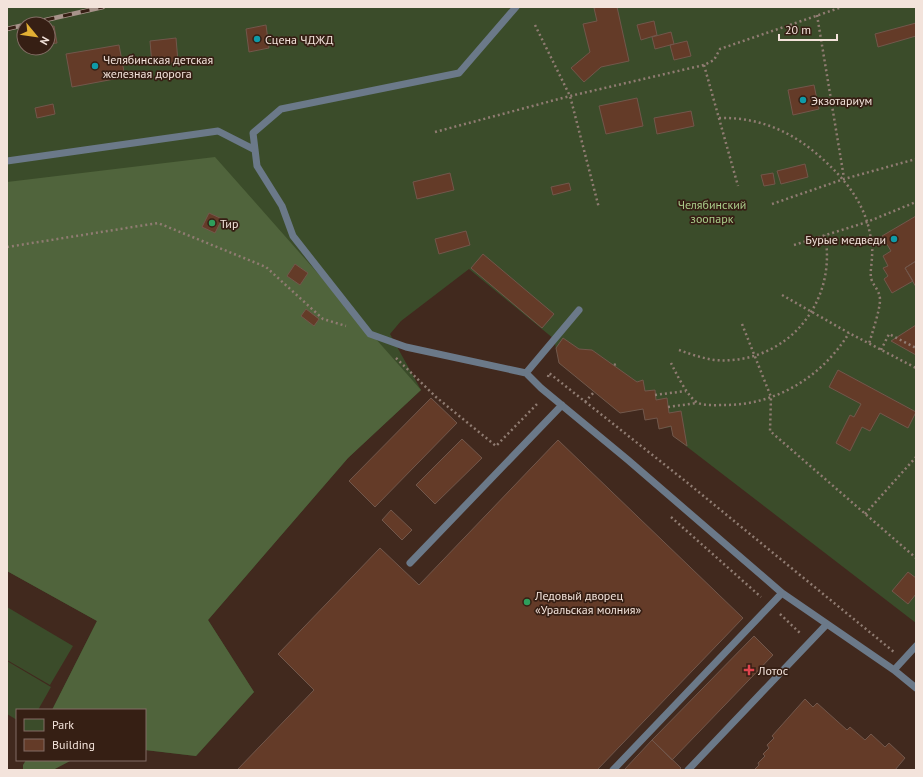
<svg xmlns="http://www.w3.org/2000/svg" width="923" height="777" viewBox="0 0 923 777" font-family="'PT Sans',sans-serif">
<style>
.green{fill:#3b4c2a;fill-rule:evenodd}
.forest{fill:#50643c}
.building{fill:#643b28;stroke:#72574b}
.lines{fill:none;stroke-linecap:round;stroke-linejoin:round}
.path{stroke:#907c72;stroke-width:2.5;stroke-dasharray:2 3;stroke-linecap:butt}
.lane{stroke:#6b7989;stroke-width:7}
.rail-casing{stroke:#a7938a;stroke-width:4.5}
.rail{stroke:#361f14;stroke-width:3;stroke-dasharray:9;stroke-linecap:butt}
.culture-dot{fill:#0f9aa8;stroke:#361f14;stroke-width:1.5}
.leisure-dot{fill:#2e9e5b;stroke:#361f14;stroke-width:1.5}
.health-dot{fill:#e0444e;stroke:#361f14;stroke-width:1.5}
.labels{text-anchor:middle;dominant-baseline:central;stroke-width:3.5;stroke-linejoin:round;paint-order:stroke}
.poi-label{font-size:12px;fill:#f3e3db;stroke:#361f14;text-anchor:start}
.park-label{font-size:12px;fill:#aacc8a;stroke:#361f14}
</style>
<rect width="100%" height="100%" fill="#41291e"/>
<path class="green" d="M 7,7 L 916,7 L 916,623 L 673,436 L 671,427 L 659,429 L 657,418 L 643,409 L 620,413 L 559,363 L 554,339 L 469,269 L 401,321 L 390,334 L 421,390 L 348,458 L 208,620 L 254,692 L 196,756 L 145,750 L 145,710 L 52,710 L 97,621 L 7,571 ZM 24,24 L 48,24 L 48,48 L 24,48 Z
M 7,607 L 73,646 L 50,685 L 7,660 Z
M 7,661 L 51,687 L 38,710 L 17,710 L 17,720 L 7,714 Z"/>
<path class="forest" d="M 215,157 L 421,390 L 348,458 L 208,620 L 254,692 L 196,756 L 145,750 L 145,710 L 52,710 L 97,621 L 7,571 L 7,182 Z
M 26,760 L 72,760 L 53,770 L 23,770 L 23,765 Z"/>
<path class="building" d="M 599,7 L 617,7 L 629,61 L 601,67 L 584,82 L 571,68 L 590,52 L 583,24 L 597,21 L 594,8 Z
M 654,21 L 657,35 L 641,40 L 637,25 Z
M 916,23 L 916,36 L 878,47 L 875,34 Z
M 266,25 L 269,48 L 249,52 L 246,29 Z
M 54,26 L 57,43 L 48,44 L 48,27 Z
M 671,32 L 674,44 L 655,49 L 652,37 Z
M 176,38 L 178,62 L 152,65 L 150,41 Z
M 687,41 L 691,56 L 674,60 L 670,45 Z
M 119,45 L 125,77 L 72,87 L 66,54 Z
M 814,85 L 819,109 L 793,115 L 788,90 Z
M 637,98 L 643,126 L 606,134 L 599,106 Z
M 53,104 L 55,114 L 37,118 L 35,108 Z
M 691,111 L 694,126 L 657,134 L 654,118 Z
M 805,164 L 808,177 L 781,184 L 777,171 Z
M 450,173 L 454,190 L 417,199 L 413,182 Z
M 773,173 L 775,184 L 764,186 L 761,175 Z
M 569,183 L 571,190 L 553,195 L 551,187 Z
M 209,213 L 222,219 L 215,233 L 202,227 Z
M 916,216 L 916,261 L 905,268 L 913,281 L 892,293 L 884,279 L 888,276 L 883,268 L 888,266 L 883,256 L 891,251 L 882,236 Z
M 466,231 L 470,245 L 439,254 L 435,239 Z
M 483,254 L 554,314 L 542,328 L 471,268 Z
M 916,261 L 916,287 L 905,268 Z
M 295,264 L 308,273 L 300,285 L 287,276 Z
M 306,309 L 319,319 L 314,326 L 301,316 Z
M 916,325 L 916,355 L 891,341 Z
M 563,338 L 579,349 L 592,350 L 637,382 L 643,380 L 645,391 L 655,390 L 656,400 L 667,398 L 669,413 L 681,411 L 687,446 L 673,436 L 671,426 L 659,429 L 657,418 L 645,420 L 643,409 L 620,413 L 559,363 L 556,348 Z
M 838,370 L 916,412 L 908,428 L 880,413 L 870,431 L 862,427 L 850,451 L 836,443 L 850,415 L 854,417 L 861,404 L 829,387 Z
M 431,398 L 457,423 L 375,507 L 349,481 Z
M 462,439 L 482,458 L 435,504 L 416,485 Z
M 558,440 L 743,618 L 597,770 L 237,770 L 314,690 L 278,654 L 380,548 L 419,585 Z
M 391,510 L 412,530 L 402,540 L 382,520 Z
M 908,572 L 916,578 L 916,594 L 908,604 L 892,591 Z
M 754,636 L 773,655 L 672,760 L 652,740 Z
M 805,699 L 813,707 L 817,703 L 847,730 L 850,727 L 865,740 L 871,734 L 885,747 L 889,743 L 905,758 L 895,770 L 754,770 L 759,765 L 758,763 L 765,756 L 763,754 L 769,748 L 767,745 L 774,738 L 772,736 Z
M 652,740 L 681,768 L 679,770 L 624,770 Z"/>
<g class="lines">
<path class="path" d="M 817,15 L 844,178
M 535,25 L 570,96 L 599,208
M 704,65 L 738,186
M 719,118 C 763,117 797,134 828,164 C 847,182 863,203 869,229 C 871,238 873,248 872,256 C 872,263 870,271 871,278 C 873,286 880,290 880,300 C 880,310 872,333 869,344
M 435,132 L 570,96 L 704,65 L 714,60 L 720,49 L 842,7
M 772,204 L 844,179 L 916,159
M 794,245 L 867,222 L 916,202
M 7,247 L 158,223 L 266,267 L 323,319 L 346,326
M 782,295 L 849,333 L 916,368
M 742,324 L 771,397 L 770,431 L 916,558
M 679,350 C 690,354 702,358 714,360 C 785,366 838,304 825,235
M 881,350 L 889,334 L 916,348
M 396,358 L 436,397 L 496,446 L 539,402
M 671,363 C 676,373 688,398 698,403 C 705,406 717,405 725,405 C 776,405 822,377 849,333
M 614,365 L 616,364
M 548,377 L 549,373 L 684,480 L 894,652
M 655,395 L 686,391
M 585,402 L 594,392
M 668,407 L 697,403
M 865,514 L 916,457
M 671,517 L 761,597
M 780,614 L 801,634"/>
<path class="lane" d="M 516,7 L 459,73 L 281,109 L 253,133 L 257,166 L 282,206 L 293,236 L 370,334 L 406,347 L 526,373 L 541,388 L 628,460 L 782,593 L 894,670 L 916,688
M 7,161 L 218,131 L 255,150
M 526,373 L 579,310
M 410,563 L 562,405
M 894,670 L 916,646
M 613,770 L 782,593
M 688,770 L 827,624"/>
<defs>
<path id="rail" d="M 28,24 L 103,7
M 7,29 L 24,25"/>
</defs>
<use href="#rail" class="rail-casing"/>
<use href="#rail" class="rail"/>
</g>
<g class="culture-dot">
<circle cx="257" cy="39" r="4"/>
<circle cx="95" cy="66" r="4"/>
<circle cx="803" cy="100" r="4"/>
<circle cx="894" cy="239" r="4"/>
</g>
<g class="leisure-dot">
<circle cx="212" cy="223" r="4"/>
<circle cx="527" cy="602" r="4"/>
</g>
<path class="health-dot" d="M747 664h4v4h4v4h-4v4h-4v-4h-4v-4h4z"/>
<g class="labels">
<g class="poi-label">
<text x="265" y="39">Сцена ЧДЖД</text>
<text x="103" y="59">Челябинская детская<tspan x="103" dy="14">железная дорога</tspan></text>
<text x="811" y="100">Экзотариум</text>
<text x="220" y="223">Тир</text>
<text x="886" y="239" text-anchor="end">Бурые медведи</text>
<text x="535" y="595">Ледовый дворец<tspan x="535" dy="14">«Уральская молния»</tspan></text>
<text x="758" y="670">Лотос</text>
</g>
<g class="park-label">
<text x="712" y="204">Челябинский<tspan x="712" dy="14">зоопарк</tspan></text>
</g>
</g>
<rect width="923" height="777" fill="none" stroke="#f3e3db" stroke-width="16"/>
<rect x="16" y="709" width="130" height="52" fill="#361f14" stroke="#826d64"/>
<rect x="24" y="719" width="20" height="12" fill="#3b4c2a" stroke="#826d64"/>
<text x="52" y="729" font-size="12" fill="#f3e3db">Park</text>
<rect x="24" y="739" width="20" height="12" fill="#643b28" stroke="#826d64"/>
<text x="52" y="749" font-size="12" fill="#f3e3db">Building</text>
<g transform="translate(36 36) rotate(119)"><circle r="19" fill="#361f14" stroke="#826d64"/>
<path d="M0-3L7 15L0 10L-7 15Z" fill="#e1af34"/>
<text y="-6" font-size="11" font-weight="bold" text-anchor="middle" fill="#f3e3db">N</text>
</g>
<path d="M779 34v6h58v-6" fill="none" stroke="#f3e3db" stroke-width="2"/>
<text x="785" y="34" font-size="12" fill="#f3e3db" stroke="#361f14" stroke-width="3" paint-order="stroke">20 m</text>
</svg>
